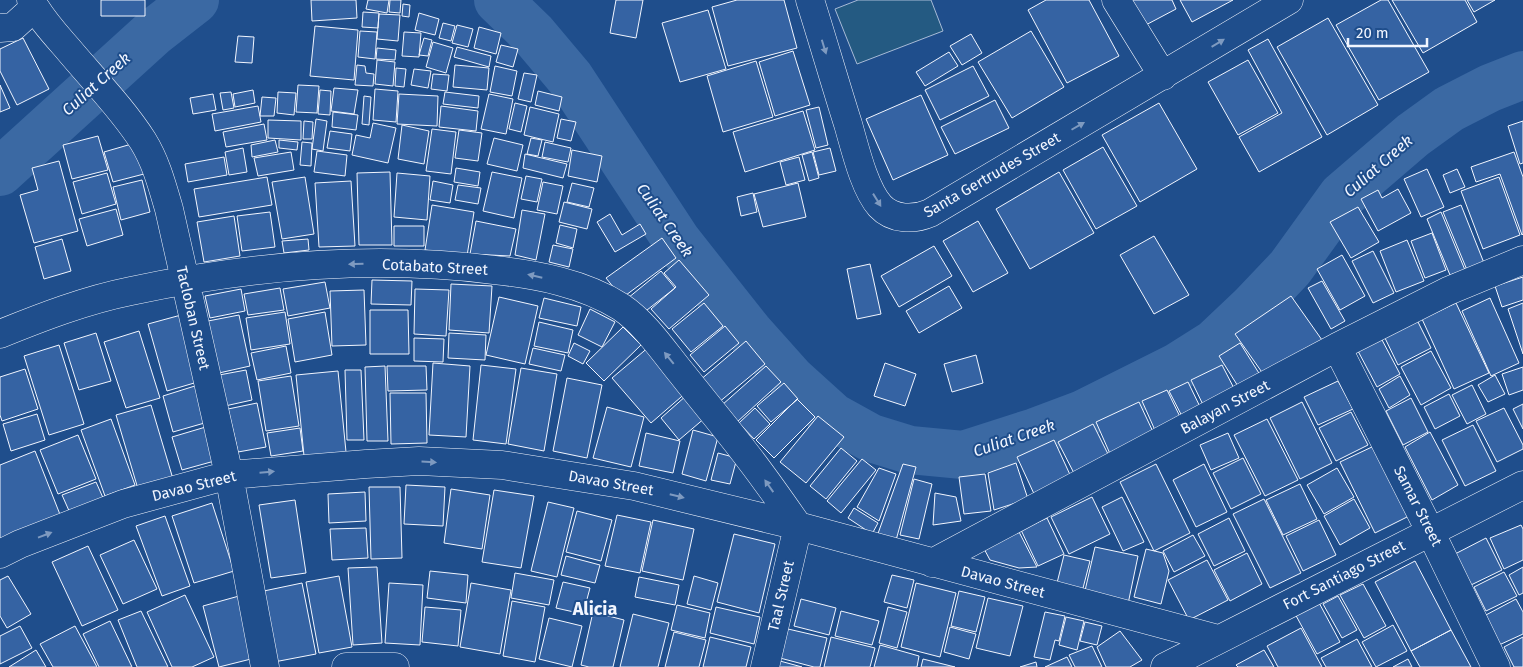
<svg xmlns="http://www.w3.org/2000/svg" width="1523" height="667" viewBox="0 0 1523 667" font-family="'Fira Sans',sans-serif">
<style>
.green{fill:#245a82;stroke:#a8bbd7}
.lines{fill:none;stroke-linecap:round;stroke-linejoin:round}
.river{stroke:#3b69a3;stroke-width:48}
.building{fill:#3563a3;stroke:#f2f6ff}
.minor-casing{stroke:#f2f6ff;stroke-width:29}
.minor{stroke:#1f4e8c;stroke-width:28}
.oneway{fill:#7e9ac0}
.labels{text-anchor:middle;dominant-baseline:central;stroke-width:4;stroke-linejoin:round;paint-order:stroke}
.street-label{font-size:15px;fill:#f2f6ff;stroke:#1f4e8c}
.water-label{font-size:16px;font-style:italic;fill:#f2f6ff;stroke:#1f4e8c}
.quarter-label{font-size:18px;font-weight:bold;fill:#f2f6ff;stroke:#1f4e8c}
</style>
<rect width="100%" height="100%" fill="#1f4e8c"/>
<path class="green" d="M 858,0 L 931,0 L 943,31 L 857,64 L 835,9 Z"/>
<g class="lines">
<path class="river" d="M 498,0 L 533,34 L 570,78 L 677,241 L 749,332 L 791,379 L 833,417 L 871,438 L 910,450 L 963,455 L 1035,432 L 1083,414 L 1177,367 L 1215,343 L 1252,308 L 1290,268 L 1342,196 L 1413,135 L 1449,109 L 1490,88 L 1523,75
M 0,172 L 154,32 L 195,0"/>
</g>
<path class="building" d="M 101,0 L 145,0 L 145,16 L 101,16 Z
M 311,0 L 356,0 L 357,18 L 312,21 Z
M 368,0 L 389,0 L 387,13 L 366,9 Z
M 390,0 L 401,0 L 400,13 L 389,12 Z
M 616,0 L 643,0 L 636,38 L 610,33 Z
M 737,0 L 784,0 L 797,48 L 728,66 L 712,7 Z
M 1046,0 L 1089,0 L 1119,56 L 1067,83 L 1028,10 Z
M 1127,0 L 1172,0 L 1176,9 L 1142,27 Z
M 1180,0 L 1233,0 L 1192,22 Z
M 1381,0 L 1388,0 L 1429,72 L 1379,100 L 1336,25 Z
M 1392,0 L 1465,0 L 1477,22 L 1423,53 Z
M 1467,0 L 1495,0 L 1474,12 Z
M 403,4 L 410,5 L 409,17 L 402,16 Z
M 708,10 L 726,69 L 680,82 L 662,23 Z
M 363,12 L 379,13 L 378,28 L 362,27 Z
M 419,13 L 439,19 L 435,35 L 415,30 Z
M 379,14 L 400,15 L 398,41 L 377,39 Z
M 1328,18 L 1378,105 L 1327,135 L 1277,47 Z
M 443,23 L 455,26 L 451,41 L 439,38 Z
M 457,25 L 473,29 L 468,47 L 452,43 Z
M 315,26 L 358,30 L 354,80 L 310,76 Z
M 479,27 L 501,33 L 496,54 L 474,48 Z
M 360,31 L 377,32 L 375,59 L 358,57 Z
M 1031,31 L 1064,87 L 1012,118 L 978,62 Z
M 404,32 L 421,33 L 419,57 L 402,56 Z
M 971,34 L 982,53 L 962,65 L 950,46 Z
M 238,36 L 254,37 L 252,63 L 235,62 Z
M 23,38 L 49,89 L 17,105 L 0,71 L 0,49 Z
M 424,38 L 432,40 L 428,56 L 419,55 Z
M 1268,39 L 1322,137 L 1259,172 L 1239,137 L 1282,113 L 1248,50 Z
M 433,42 L 453,48 L 446,73 L 426,67 Z
M 501,45 L 518,49 L 513,67 L 496,62 Z
M 457,47 L 491,56 L 489,67 L 454,57 Z
M 377,48 L 396,50 L 395,60 L 376,59 Z
M 793,51 L 810,105 L 775,116 L 759,62 Z
M 949,52 L 958,66 L 925,86 L 916,72 Z
M 377,60 L 395,62 L 393,86 L 375,84 Z
M 1248,60 L 1278,113 L 1238,135 L 1208,82 Z
M 756,61 L 773,117 L 723,132 L 707,76 Z
M 357,65 L 365,66 L 366,73 L 374,74 L 373,86 L 355,85 Z
M 455,65 L 489,68 L 487,90 L 453,87 Z
M 495,66 L 517,71 L 512,96 L 490,92 Z
M 973,66 L 989,96 L 940,120 L 925,90 Z
M 396,68 L 406,69 L 404,87 L 395,86 Z
M 414,69 L 431,71 L 428,88 L 411,85 Z
M 524,73 L 537,75 L 531,102 L 518,99 Z
M 433,74 L 449,75 L 447,91 L 431,89 Z
M 0,85 L 10,108 L 0,112 Z
M 298,85 L 319,86 L 317,113 L 296,112 Z
M 334,88 L 358,90 L 354,114 L 331,111 Z
M 375,89 L 398,91 L 396,122 L 373,120 Z
M 253,90 L 255,103 L 235,107 L 233,94 Z
M 320,90 L 331,91 L 330,115 L 318,114 Z
M 538,91 L 562,97 L 559,111 L 535,105 Z
M 231,92 L 234,108 L 223,110 L 220,93 Z
M 278,92 L 296,93 L 294,115 L 277,113 Z
M 445,92 L 479,96 L 478,108 L 443,104 Z
M 213,94 L 216,110 L 193,114 L 190,98 Z
M 399,94 L 438,96 L 437,126 L 397,124 Z
M 489,94 L 513,99 L 506,134 L 481,129 Z
M 921,95 L 948,155 L 893,180 L 866,119 Z
M 364,96 L 371,97 L 369,125 L 362,124 Z
M 262,97 L 276,98 L 274,116 L 260,116 Z
M 995,100 L 1009,128 L 955,154 L 941,127 Z
M 515,103 L 527,106 L 521,132 L 509,129 Z
M 1159,103 L 1197,169 L 1140,202 L 1102,135 Z
M 258,106 L 261,122 L 215,131 L 212,114 Z
M 441,106 L 478,111 L 476,131 L 439,127 Z
M 530,107 L 559,114 L 553,142 L 524,135 Z
M 819,107 L 828,145 L 816,148 L 806,110 Z
M 803,111 L 815,150 L 745,172 L 733,132 Z
M 333,112 L 358,115 L 356,130 L 332,127 Z
M 316,119 L 327,121 L 323,151 L 312,149 Z
M 561,119 L 576,122 L 571,141 L 557,138 Z
M 268,120 L 301,121 L 301,140 L 268,138 Z
M 304,121 L 313,122 L 312,139 L 303,139 Z
M 1523,121 L 1523,163 L 1520,164 L 1508,126 Z
M 373,123 L 396,128 L 388,163 L 352,155 L 356,135 L 370,138 Z
M 264,124 L 267,140 L 226,147 L 223,132 Z
M 402,125 L 429,131 L 424,164 L 398,159 Z
M 432,129 L 456,132 L 451,174 L 426,171 Z
M 459,130 L 482,133 L 478,161 L 455,158 Z
M 330,131 L 352,134 L 350,151 L 327,148 Z
M 98,136 L 108,170 L 72,179 L 63,145 Z
M 494,138 L 523,145 L 517,171 L 487,164 Z
M 531,138 L 542,140 L 538,156 L 527,154 Z
M 275,140 L 278,152 L 252,157 L 251,145 Z
M 279,140 L 298,142 L 297,150 L 279,148 Z
M 302,142 L 312,143 L 311,166 L 300,165 Z
M 545,142 L 571,148 L 568,162 L 542,157 Z
M 135,143 L 144,174 L 113,182 L 104,152 Z
M 1103,147 L 1137,206 L 1096,229 L 1063,170 Z
M 243,148 L 247,172 L 229,175 L 225,152 Z
M 830,148 L 836,171 L 819,175 L 813,152 Z
M 572,150 L 602,156 L 597,182 L 568,176 Z
M 317,151 L 347,155 L 345,176 L 314,172 Z
M 291,152 L 294,170 L 258,176 L 254,158 Z
M 812,152 L 819,178 L 809,181 L 802,155 Z
M 1514,152 L 1523,177 L 1523,234 L 1522,235 L 1500,174 L 1476,182 L 1471,167 Z
M 525,154 L 567,164 L 563,178 L 523,168 Z
M 224,157 L 227,175 L 188,182 L 185,164 Z
M 799,157 L 805,180 L 786,185 L 780,162 Z
M 59,161 L 78,231 L 34,243 L 20,195 L 38,190 L 32,168 Z
M 456,168 L 480,172 L 478,186 L 454,182 Z
M 1427,169 L 1444,207 L 1421,217 L 1404,179 Z
M 1457,169 L 1465,187 L 1450,193 L 1443,175 Z
M 390,172 L 392,245 L 359,245 L 357,173 Z
M 492,172 L 522,178 L 514,218 L 483,211 Z
M 1059,172 L 1094,233 L 1030,269 L 996,209 Z
M 107,173 L 116,204 L 82,214 L 73,182 Z
M 397,173 L 430,176 L 427,220 L 394,217 Z
M 526,176 L 542,179 L 537,202 L 521,199 Z
M 267,177 L 272,205 L 199,217 L 194,189 Z
M 305,177 L 314,234 L 282,239 L 272,182 Z
M 1499,177 L 1520,235 L 1483,249 L 1461,191 Z
M 142,180 L 150,212 L 121,220 L 113,187 Z
M 351,181 L 355,246 L 319,247 L 315,183 Z
M 433,181 L 453,185 L 450,203 L 430,200 Z
M 543,182 L 563,186 L 557,214 L 537,210 Z
M 572,183 L 594,188 L 589,207 L 567,202 Z
M 798,183 L 806,217 L 763,227 L 754,194 Z
M 458,185 L 481,188 L 478,204 L 455,200 Z
M 1398,189 L 1411,213 L 1378,231 L 1361,199 L 1378,190 L 1382,198 Z
M 753,193 L 757,212 L 741,216 L 737,197 Z
M 564,202 L 592,209 L 587,229 L 559,222 Z
M 432,205 L 474,212 L 467,256 L 425,250 Z
M 1461,205 L 1484,263 L 1467,270 L 1443,212 Z
M 1358,207 L 1379,242 L 1351,258 L 1330,222 Z
M 116,209 L 123,235 L 87,246 L 79,219 Z
M 522,210 L 545,214 L 536,260 L 515,255 Z
M 270,212 L 275,247 L 242,251 L 237,216 Z
M 1441,212 L 1465,270 L 1450,275 L 1427,219 Z
M 610,214 L 622,235 L 640,224 L 646,234 L 615,252 L 597,222 Z
M 234,216 L 240,256 L 204,262 L 197,222 Z
M 476,221 L 516,229 L 510,256 L 470,254 Z
M 978,221 L 1008,273 L 973,292 L 943,241 Z
M 560,225 L 577,229 L 573,248 L 556,243 Z
M 394,226 L 424,226 L 424,246 L 394,246 Z
M 1432,233 L 1446,270 L 1425,278 L 1411,241 Z
M 1154,236 L 1189,295 L 1154,314 L 1120,255 Z
M 662,238 L 676,258 L 622,298 L 606,278 Z
M 62,239 L 71,271 L 44,279 L 35,247 Z
M 308,239 L 309,250 L 284,253 L 282,241 Z
M 1407,240 L 1424,281 L 1396,292 L 1380,251 Z
M 553,245 L 573,249 L 569,267 L 549,262 Z
M 934,246 L 952,276 L 899,307 L 881,276 Z
M 1373,251 L 1394,293 L 1373,303 L 1352,261 Z
M 1342,255 L 1365,296 L 1340,310 L 1317,269 Z
M 679,260 L 709,295 L 669,329 L 651,309 L 676,287 L 664,273 Z
M 870,264 L 881,314 L 857,319 L 847,269 Z
M 661,271 L 675,288 L 642,314 L 628,298 Z
M 1523,277 L 1523,300 L 1502,307 L 1495,286 Z
M 372,280 L 412,281 L 411,305 L 371,304 Z
M 1322,281 L 1345,321 L 1331,329 L 1308,288 Z
M 325,282 L 330,308 L 288,316 L 283,289 Z
M 451,284 L 492,286 L 489,333 L 449,330 Z
M 949,286 L 962,308 L 919,333 L 906,311 Z
M 280,288 L 284,310 L 248,315 L 244,294 Z
M 241,289 L 245,311 L 210,318 L 205,296 Z
M 415,289 L 449,290 L 446,336 L 414,334 Z
M 364,290 L 366,345 L 332,346 L 330,291 Z
M 1291,296 L 1322,340 L 1266,378 L 1235,334 Z
M 499,297 L 538,306 L 525,364 L 486,355 Z
M 544,298 L 581,307 L 577,326 L 539,318 Z
M 1490,298 L 1519,363 L 1491,376 L 1462,311 Z
M 704,303 L 723,326 L 691,352 L 672,329 Z
M 1456,303 L 1489,373 L 1454,389 L 1422,319 Z
M 1523,303 L 1523,354 L 1508,309 Z
M 590,309 L 615,322 L 602,347 L 578,335 Z
M 370,310 L 408,310 L 409,354 L 370,354 Z
M 285,312 L 290,344 L 251,350 L 246,318 Z
M 325,312 L 332,355 L 295,362 L 288,319 Z
M 181,315 L 201,381 L 167,391 L 148,324 Z
M 239,315 L 250,366 L 219,373 L 208,321 Z
M 1417,320 L 1431,348 L 1398,365 L 1384,336 Z
M 539,322 L 573,330 L 568,353 L 534,346 Z
M 725,326 L 739,343 L 704,372 L 690,355 Z
M 623,327 L 641,345 L 604,381 L 586,363 Z
M 139,331 L 160,398 L 126,408 L 104,342 Z
M 96,333 L 111,381 L 79,390 L 64,343 Z
M 449,333 L 486,335 L 485,360 L 448,358 Z
M 414,338 L 444,339 L 443,362 L 414,361 Z
M 1381,338 L 1400,374 L 1377,387 L 1358,351 Z
M 746,341 L 765,364 L 718,403 L 699,381 Z
M 574,343 L 590,351 L 583,364 L 568,356 Z
M 1240,343 L 1262,378 L 1241,391 L 1219,356 Z
M 59,345 L 84,424 L 49,435 L 24,356 Z
M 286,346 L 291,373 L 257,380 L 251,353 Z
M 650,346 L 688,391 L 651,423 L 612,378 Z
M 533,348 L 565,355 L 561,371 L 529,364 Z
M 1431,351 L 1451,388 L 1421,405 L 1401,367 Z
M 976,355 L 983,383 L 952,392 L 944,364 Z
M 433,363 L 470,366 L 466,437 L 429,435 Z
M 885,363 L 916,374 L 905,406 L 874,396 Z
M 481,365 L 516,369 L 506,444 L 473,440 Z
M 1222,365 L 1239,398 L 1207,413 L 1191,380 Z
M 385,366 L 388,441 L 367,441 L 365,367 Z
M 387,366 L 426,366 L 427,390 L 388,391 Z
M 766,366 L 781,382 L 737,422 L 722,405 Z
M 1523,367 L 1523,390 L 1509,395 L 1502,374 Z
M 521,368 L 557,374 L 544,451 L 508,444 Z
M 25,369 L 38,409 L 2,421 L 0,415 L 0,377 Z
M 246,370 L 252,400 L 225,406 L 219,375 Z
M 345,370 L 361,370 L 364,440 L 347,440 Z
M 338,371 L 346,452 L 304,456 L 296,375 Z
M 1495,375 L 1505,394 L 1488,402 L 1478,385 Z
M 291,376 L 299,426 L 266,431 L 258,381 Z
M 1400,376 L 1410,395 L 1389,408 L 1379,389 Z
M 567,378 L 602,385 L 587,458 L 553,451 Z
M 1338,381 L 1353,409 L 1318,425 L 1304,397 Z
M 1188,382 L 1204,415 L 1186,424 L 1169,391 Z
M 784,383 L 798,399 L 771,422 L 757,406 Z
M 198,385 L 208,422 L 173,432 L 163,396 Z
M 1472,385 L 1486,414 L 1467,424 L 1452,395 Z
M 1167,390 L 1184,425 L 1158,437 L 1142,401 Z
M 390,393 L 426,393 L 427,443 L 391,444 Z
M 1449,394 L 1460,416 L 1435,429 L 1424,407 Z
M 687,395 L 706,417 L 679,440 L 661,418 Z
M 1411,398 L 1428,432 L 1403,445 L 1386,411 Z
M 797,399 L 815,417 L 774,458 L 756,440 Z
M 1139,402 L 1155,436 L 1111,456 L 1096,422 Z
M 1302,402 L 1332,463 L 1300,479 L 1270,418 Z
M 257,403 L 266,447 L 238,452 L 228,409 Z
M 1523,404 L 1523,429 L 1513,409 Z
M 151,405 L 173,479 L 138,489 L 116,415 Z
M 607,407 L 644,417 L 631,467 L 593,458 Z
M 755,408 L 770,424 L 754,439 L 739,423 Z
M 1504,408 L 1523,445 L 1523,449 L 1497,462 L 1476,421 Z
M 1351,412 L 1368,445 L 1336,461 L 1319,428 Z
M 37,414 L 45,440 L 11,451 L 3,424 Z
M 818,416 L 844,437 L 806,483 L 780,462 Z
M 111,419 L 135,485 L 105,496 L 81,430 Z
M 1267,419 L 1298,480 L 1265,496 L 1234,435 Z
M 1093,424 L 1112,462 L 1077,479 L 1058,442 Z
M 1473,425 L 1496,471 L 1465,486 L 1442,440 Z
M 209,426 L 218,460 L 182,470 L 172,437 Z
M 300,428 L 303,451 L 271,456 L 267,433 Z
M 693,430 L 718,437 L 706,481 L 682,474 Z
M 1430,432 L 1458,485 L 1432,500 L 1405,447 Z
M 646,433 L 680,441 L 673,473 L 639,466 Z
M 1228,433 L 1239,458 L 1211,470 L 1200,445 Z
M 78,435 L 96,479 L 58,494 L 40,450 Z
M 1054,440 L 1072,479 L 1035,496 L 1017,457 Z
M 1374,446 L 1409,516 L 1375,533 L 1340,462 Z
M 841,448 L 857,461 L 826,499 L 810,486 Z
M 35,451 L 61,517 L 0,541 L 0,465 Z
M 718,453 L 737,458 L 730,484 L 711,480 Z
M 1243,458 L 1261,494 L 1231,509 L 1213,473 Z
M 862,459 L 876,470 L 841,513 L 827,501 Z
M 1016,463 L 1028,499 L 994,510 L 988,473 Z
M 903,464 L 916,467 L 895,544 L 876,539 Z
M 1156,464 L 1190,533 L 1154,551 L 1120,482 Z
M 1204,464 L 1227,512 L 1196,527 L 1173,480 Z
M 879,468 L 896,474 L 879,521 L 857,507 Z
M 1337,468 L 1354,497 L 1324,514 L 1307,485 Z
M 985,474 L 991,511 L 964,514 L 959,477 Z
M 914,479 L 932,484 L 919,539 L 900,535 Z
M 96,482 L 104,500 L 70,513 L 62,495 Z
M 1300,484 L 1317,519 L 1283,535 L 1266,500 Z
M 406,485 L 445,487 L 443,526 L 404,524 Z
M 369,487 L 400,487 L 402,558 L 371,559 Z
M 451,489 L 490,495 L 482,549 L 444,543 Z
M 494,490 L 534,496 L 521,568 L 482,562 Z
M 365,492 L 366,521 L 329,523 L 328,494 Z
M 935,493 L 956,497 L 961,521 L 933,525 Z
M 1092,497 L 1110,534 L 1069,554 L 1051,517 Z
M 1122,497 L 1144,542 L 1123,551 L 1102,507 Z
M 1264,499 L 1301,573 L 1270,588 L 1233,514 Z
M 1354,499 L 1370,528 L 1340,545 L 1324,516 Z
M 295,500 L 306,573 L 271,578 L 259,505 Z
M 548,502 L 574,508 L 557,577 L 531,571 Z
M 212,503 L 234,571 L 194,583 L 172,516 Z
M 854,508 L 878,523 L 872,534 L 848,518 Z
M 577,511 L 612,520 L 601,561 L 566,552 Z
M 617,515 L 651,522 L 640,573 L 605,566 Z
M 165,516 L 190,586 L 162,596 L 136,526 Z
M 1047,518 L 1064,554 L 1038,566 L 1021,530 Z
M 1229,518 L 1245,551 L 1214,566 L 1198,534 Z
M 653,520 L 694,529 L 683,580 L 642,571 Z
M 1319,520 L 1336,555 L 1303,571 L 1286,536 Z
M 1521,525 L 1523,529 L 1523,560 L 1504,569 L 1490,538 Z
M 366,528 L 368,558 L 332,560 L 330,529 Z
M 1017,528 L 1037,567 L 1019,568 L 990,560 L 982,545 Z
M 734,534 L 775,544 L 759,613 L 717,602 Z
M 1193,535 L 1205,556 L 1174,572 L 1163,551 Z
M 1486,538 L 1502,570 L 1471,585 L 1455,554 Z
M 134,540 L 157,589 L 123,604 L 100,555 Z
M 88,546 L 118,610 L 82,626 L 52,562 Z
M 1095,547 L 1138,556 L 1128,604 L 1084,595 Z
M 1146,549 L 1163,553 L 1169,571 L 1161,604 L 1134,597 Z
M 1247,553 L 1262,584 L 1230,601 L 1214,570 Z
M 1064,555 L 1090,561 L 1082,592 L 1056,587 Z
M 566,556 L 600,565 L 595,583 L 561,575 Z
M 1207,560 L 1228,600 L 1189,620 L 1168,580 Z
M 1415,561 L 1451,630 L 1411,651 L 1375,582 Z
M 377,567 L 382,643 L 353,645 L 348,568 Z
M 1523,567 L 1523,593 L 1519,595 L 1509,575 Z
M 430,571 L 468,575 L 466,603 L 427,598 Z
M 1504,572 L 1517,596 L 1486,611 L 1474,587 Z
M 515,573 L 554,580 L 549,605 L 511,598 Z
M 892,575 L 914,580 L 907,608 L 884,602 Z
M 8,576 L 31,614 L 7,628 L 0,616 L 0,580 Z
M 339,576 L 352,647 L 319,653 L 306,582 Z
M 694,576 L 718,583 L 711,610 L 687,604 Z
M 639,577 L 679,585 L 675,605 L 635,597 Z
M 563,582 L 590,588 L 583,614 L 556,608 Z
M 302,583 L 316,654 L 274,662 L 259,592 Z
M 389,583 L 423,585 L 420,645 L 385,643 Z
M 471,583 L 511,590 L 500,654 L 460,647 Z
M 916,583 L 956,593 L 940,657 L 901,647 Z
M 1363,584 L 1386,626 L 1364,638 L 1340,595 Z
M 959,591 L 985,597 L 976,632 L 951,626 Z
M 185,595 L 214,657 L 192,667 L 172,667 L 147,612 Z
M 239,596 L 255,658 L 219,667 L 203,606 Z
M 1338,596 L 1357,630 L 1342,638 L 1323,604 Z
M 988,598 L 1023,606 L 1010,656 L 976,648 Z
M 801,599 L 836,608 L 829,635 L 794,626 Z
M 1317,599 L 1340,642 L 1317,654 L 1294,612 Z
M 1516,599 L 1523,612 L 1523,634 L 1499,645 L 1484,616 Z
M 512,601 L 545,607 L 535,662 L 503,656 Z
M 677,605 L 710,613 L 705,638 L 671,630 Z
M 425,607 L 461,610 L 458,646 L 422,642 Z
M 716,607 L 760,617 L 754,644 L 710,633 Z
M 888,607 L 907,612 L 897,648 L 879,643 Z
M 141,611 L 168,667 L 137,667 L 118,620 Z
M 841,611 L 879,621 L 872,645 L 835,636 Z
M 593,612 L 624,620 L 613,667 L 589,667 L 581,665 Z
M 1045,612 L 1065,616 L 1059,641 L 1055,640 L 1050,660 L 1034,657 Z
M 633,614 L 669,623 L 658,667 L 620,667 Z
M 1066,617 L 1084,621 L 1077,650 L 1059,645 Z
M 549,618 L 582,626 L 572,667 L 539,659 Z
M 110,621 L 132,667 L 99,667 L 83,634 Z
M 1085,622 L 1102,626 L 1097,645 L 1080,641 Z
M 1393,625 L 1407,651 L 1376,667 L 1362,642 Z
M 20,626 L 32,648 L 0,664 L 0,636 Z
M 75,626 L 97,667 L 53,667 L 40,644 Z
M 950,627 L 976,634 L 969,659 L 944,652 Z
M 1301,628 L 1322,667 L 1278,667 L 1267,646 Z
M 788,629 L 827,638 L 820,667 L 814,667 L 780,658 Z
M 1451,630 L 1471,667 L 1420,667 L 1411,651 Z
M 1120,631 L 1142,660 L 1130,667 L 1106,667 L 1097,647 Z
M 674,632 L 706,640 L 699,667 L 665,667 Z
M 710,637 L 751,647 L 746,667 L 703,667 Z
M 831,637 L 875,648 L 870,667 L 824,667 Z
M 1523,637 L 1523,667 L 1514,667 L 1504,647 Z
M 1357,639 L 1372,667 L 1326,667 L 1321,658 Z
M 880,645 L 919,656 L 917,667 L 874,667 Z
M 1092,646 L 1102,667 L 1075,667 L 1069,655 Z
M 36,650 L 46,667 L 9,667 Z
M 1264,650 L 1274,667 L 1238,667 L 1236,665 Z
M 1067,657 L 1072,667 L 1045,667 Z
M 923,659 L 955,667 L 921,667 Z
M 1408,659 L 1412,667 L 1393,667 Z
M 780,661 L 802,667 L 778,667 Z
M 1036,662 L 1037,667 L 1020,667 Z"/>
<g class="lines">
<defs>
<path id="minor" d="M 31,0 C 40,18 55,34 68,49 C 93,79 122,108 143,141 C 156,162 162,185 169,209 L 229,475 L 265,667
M 810,0 C 823,41 835,83 848,124 C 855,148 864,188 880,206 C 893,220 914,220 930,213 L 1289,0
M 1116,0 L 1163,76
M 0,28 L 13,27 L 35,7
M 0,334 C 42,317 86,300 131,291 C 249,266 374,255 494,270 C 538,275 583,283 621,307 C 646,324 664,352 683,375 C 705,403 728,430 749,458 C 766,480 782,503 798,526
M 1337,347 L 1430,531 L 1496,667
M 0,554 L 20,544 L 123,504 L 229,475 L 366,464 L 419,461 L 502,465 L 634,486 L 798,526 L 1218,639
M 932,563 L 1337,347 L 1448,291 L 1523,260
M 346,667 L 395,667
M 765,667 L 798,526
M 1165,667 L 1523,485"/>
</defs>
<use href="#minor" class="minor-casing"/>
<use href="#minor" class="minor"/>
</g>
<defs><path id="oneway-solid" d="M-6-.8H1V-3.2L6.5 0L1 3.2V.8H-6Z" transform="scale(1.25)"/></defs>
<g class="oneway">
<use href="#oneway-solid" transform="translate(1218 43) rotate(-31)"/>
<use href="#oneway-solid" transform="translate(824 47) rotate(73)"/>
<use href="#oneway-solid" transform="translate(1078 126) rotate(-30)"/>
<use href="#oneway-solid" transform="translate(877 200) rotate(58)"/>
<use href="#oneway-solid" transform="translate(356 264) rotate(178)"/>
<use href="#oneway-solid" transform="translate(535 276) rotate(-167)"/>
<use href="#oneway-solid" transform="translate(669 358) rotate(-129)"/>
<use href="#oneway-solid" transform="translate(429 462) rotate(3)"/>
<use href="#oneway-solid" transform="translate(267 472) rotate(-5)"/>
<use href="#oneway-solid" transform="translate(769 486) rotate(-125)"/>
<use href="#oneway-solid" transform="translate(677 496) rotate(14)"/>
<use href="#oneway-solid" transform="translate(45 535) rotate(-21)"/>
</g>
<g class="labels">
<g class="street-label">
<text transform="translate(992 175) rotate(-30)">Santa Gertrudes Street</text>
<text transform="translate(435 267) rotate(3)">Cotabato Street</text>
<text transform="translate(193 318) rotate(77)">Tacloban Street</text>
<text transform="translate(1225 407) rotate(-28)">Balayan Street</text>
<text transform="translate(611 483) rotate(10)">Davao Street</text>
<text transform="translate(194 486) rotate(-14)">Davao Street</text>
<text transform="translate(1418 506) rotate(63)">Samar Street</text>
<text transform="translate(1344 575) rotate(-27)">Fort Santiago Street</text>
<text transform="translate(1003 582) rotate(15)">Davao Street</text>
<text transform="translate(781 596) rotate(-77)">Taal Street</text>
</g>
<g class="water-label">
<text transform="translate(96 84) rotate(-42)">Culiat Creek</text>
<text transform="translate(1378 166) rotate(-41)">Culiat Creek</text>
<text transform="translate(665 220) rotate(55)">Culiat Creek</text>
<text transform="translate(1014 438) rotate(-19)">Culiat Creek</text>
</g>
<g class="quarter-label">
<text x="595" y="609">Alicia</text>
</g>
</g>
<path d="M1348 38v8h79v-8" fill="none" stroke="#f2f6ff" stroke-width="2.5"/>
<text x="1356" y="38" font-size="15" fill="#f2f6ff" stroke="#1f4e8c" stroke-width="4" paint-order="stroke">20 m</text>
</svg>
